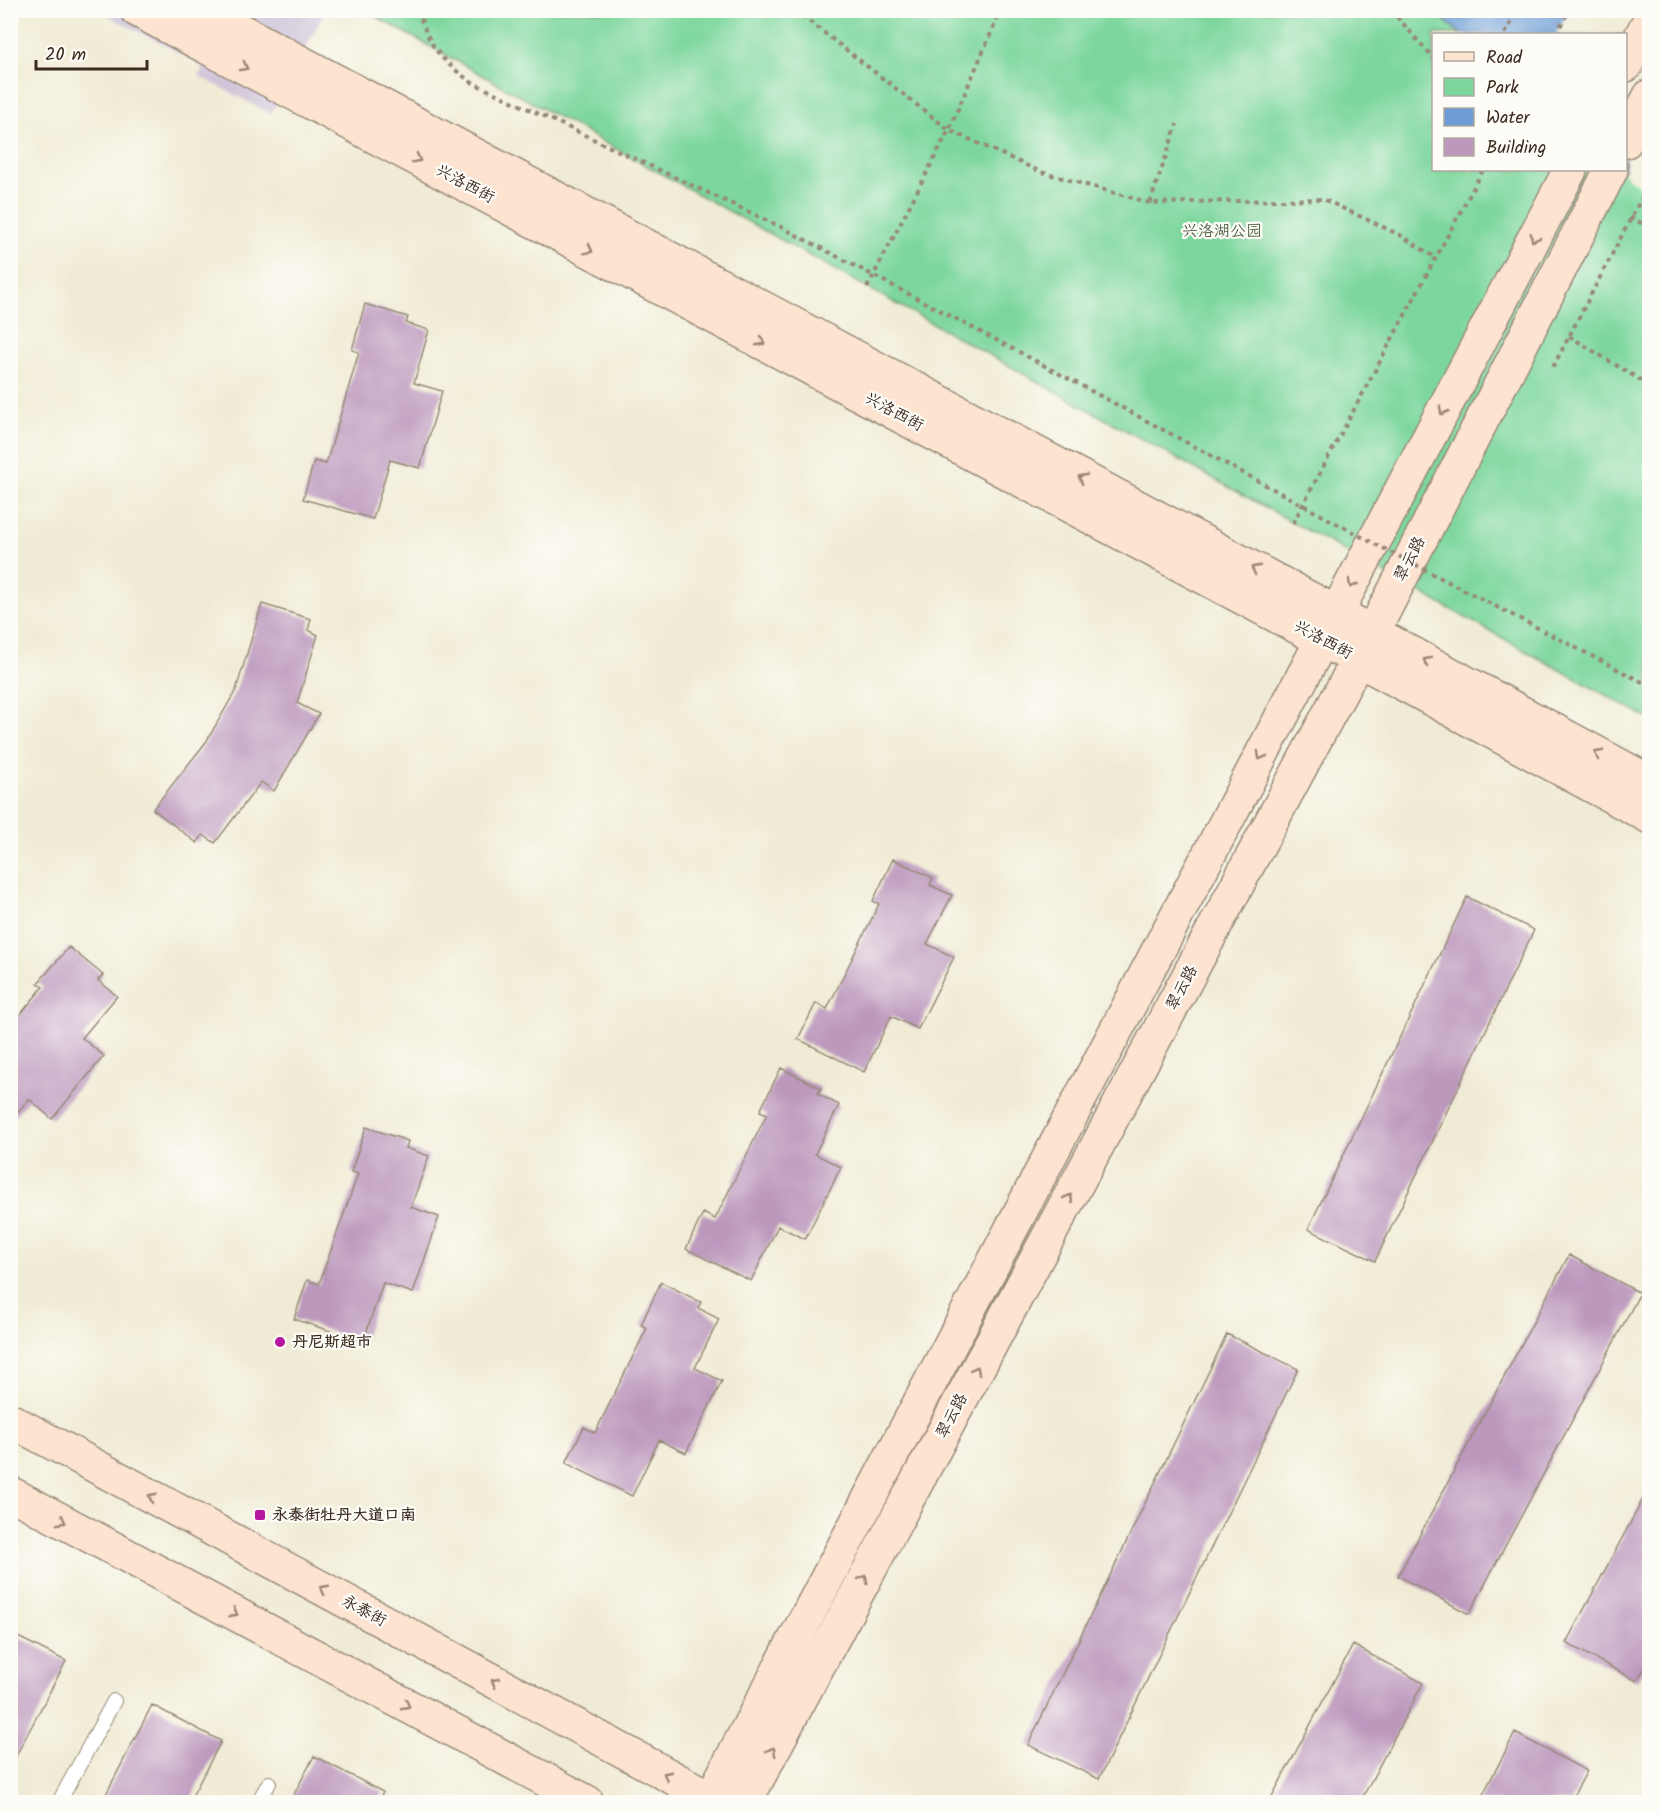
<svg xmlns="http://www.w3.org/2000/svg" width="1660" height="1813" viewBox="0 0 1660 1813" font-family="Kalam,'LXGW WenKai TC',sans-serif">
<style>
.industrial{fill:#cbbfd5}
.green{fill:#7dd79d;stroke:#5c805e;stroke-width:1.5}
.water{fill:#6d9cd6;stroke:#54637a;stroke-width:1.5}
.pier{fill:#f0ebd4}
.building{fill:#bc98bd}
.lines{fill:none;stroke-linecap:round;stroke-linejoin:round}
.lane-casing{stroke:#968a79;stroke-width:16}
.secondary-casing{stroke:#968a79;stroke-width:36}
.path{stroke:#968a79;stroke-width:4;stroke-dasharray:4.5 4.5;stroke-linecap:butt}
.lane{stroke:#fff;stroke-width:14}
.secondary{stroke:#fde4d1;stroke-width:33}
.path-bridge{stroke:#968a79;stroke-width:4;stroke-dasharray:4.5 4.5;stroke-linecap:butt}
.oneway{stroke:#9c8778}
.poi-dot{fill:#b5179e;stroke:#fdfcf7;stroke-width:2}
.labels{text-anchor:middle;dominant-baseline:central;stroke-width:4.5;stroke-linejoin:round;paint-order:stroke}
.street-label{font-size:16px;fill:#3b2a1e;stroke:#fdfcf7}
.park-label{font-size:16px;fill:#4f5e44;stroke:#fdfcf7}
.poi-label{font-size:16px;font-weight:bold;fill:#3b2a1e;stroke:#fdfcf7;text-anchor:start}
</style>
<rect width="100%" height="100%" fill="#fdfcf7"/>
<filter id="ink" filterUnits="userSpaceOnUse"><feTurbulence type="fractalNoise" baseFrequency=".0167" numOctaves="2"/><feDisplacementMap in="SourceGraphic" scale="12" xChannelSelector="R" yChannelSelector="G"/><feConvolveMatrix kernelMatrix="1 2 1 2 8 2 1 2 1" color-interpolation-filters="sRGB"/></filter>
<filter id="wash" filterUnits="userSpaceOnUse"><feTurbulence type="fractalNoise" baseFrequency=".008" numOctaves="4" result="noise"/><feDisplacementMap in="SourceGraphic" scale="24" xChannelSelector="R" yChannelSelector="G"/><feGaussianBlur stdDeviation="1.35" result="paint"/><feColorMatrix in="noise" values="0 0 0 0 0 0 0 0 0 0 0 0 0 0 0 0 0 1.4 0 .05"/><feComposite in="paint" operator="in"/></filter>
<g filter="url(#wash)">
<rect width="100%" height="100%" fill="#f0ebd4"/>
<path class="industrial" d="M 99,11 L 325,11 L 271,114 L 199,76 L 204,66 Z"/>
<path class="green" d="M 366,11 L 1433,11 L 1461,34 L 1434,34 L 1434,170 L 1624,170 L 1649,190 L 1649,719 Z"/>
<path class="water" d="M 1433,11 L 1649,11 L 1649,190 L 1624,170 L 1626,34 L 1461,34 Z"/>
<path class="pier" d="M 1569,11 L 1649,11 L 1649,181 L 1644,190 L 1622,172 L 1626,170 L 1626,34 L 1556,34 Z"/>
<g id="blocks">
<path class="building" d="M 365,304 L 408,317 L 406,323 L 429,330 L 414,383 L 442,391 L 420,468 L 390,460 L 373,519 L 303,499 L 314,461 L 326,464 L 359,352 L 352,350 Z
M 262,604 L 311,619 L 308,630 L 318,635 L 297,703 L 319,714 L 274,791 L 261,782 L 215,843 L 203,835 L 197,843 L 153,809 L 206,742 L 236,690 Z
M 893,859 L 933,878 L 930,885 L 952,895 L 927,944 L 954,957 L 918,1029 L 891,1016 L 864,1072 L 798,1039 L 816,1003 L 827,1009 L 879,904 L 873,901 Z
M 1467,897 L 1534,930 L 1375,1261 L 1308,1229 Z
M 69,947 L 103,975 L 98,980 L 117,996 L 82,1038 L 104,1056 L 52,1119 L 29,1099 L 10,1121 L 10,1027 L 43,987 L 38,983 Z
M 781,1068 L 821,1088 L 818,1094 L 839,1105 L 815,1154 L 841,1167 L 805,1239 L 778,1226 L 751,1281 L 686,1249 L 703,1213 L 715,1219 L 767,1114 L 760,1111 Z
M 366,1127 L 408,1141 L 406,1148 L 429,1156 L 411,1207 L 439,1217 L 413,1293 L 383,1283 L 363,1342 L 294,1319 L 307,1280 L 319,1284 L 358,1174 L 351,1172 Z
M 1569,1255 L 1640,1293 L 1469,1614 L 1398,1576 Z
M 661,1282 L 701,1302 L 698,1308 L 719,1319 L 695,1368 L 722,1381 L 686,1453 L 659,1440 L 632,1496 L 566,1463 L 584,1427 L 595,1433 L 647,1328 L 641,1325 Z
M 1227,1334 L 1298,1369 L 1099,1779 L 1028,1745 Z
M 1650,1486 L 1650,1659 L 1637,1681 L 1566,1643 Z
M 10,1633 L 66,1661 L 10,1767 Z
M 1353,1645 L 1423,1683 L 1360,1802 L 1269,1802 Z
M 152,1705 L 221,1741 L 189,1802 L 102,1802 Z
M 1515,1733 L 1587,1771 L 1570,1802 L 1479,1802 Z
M 314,1756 L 383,1792 L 378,1802 L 290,1802 Z"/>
</g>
</g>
<g filter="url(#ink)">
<use href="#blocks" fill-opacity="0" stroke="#968a79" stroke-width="1.5"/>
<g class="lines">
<defs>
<path id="lane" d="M 59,1802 L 114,1701
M 258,1802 L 269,1783"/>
<path id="secondary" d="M 137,10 L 1322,640 L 1650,817
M 202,10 L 1337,613 L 1650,782
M 1626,65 L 1650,19
M 1626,141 L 1650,96
M 10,1420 L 718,1802
M 10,1493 L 587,1802
M 709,1802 L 1570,170
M 745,1802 L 1373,632 L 1611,170"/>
</defs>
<use href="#lane" class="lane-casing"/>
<use href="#secondary" class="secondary-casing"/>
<path class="path" d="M 795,10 L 949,130 L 1041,172 L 1150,203 L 1323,199 L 1402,236 L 1436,258
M 1118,10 L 1131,18
M 1391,10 L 1434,59
M 1505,34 L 1518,10
M 1556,34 L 1569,10
M 1150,203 L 1177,124
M 1630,217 L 1650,228
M 867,288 L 949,130 L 1001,10
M 1569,336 L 1650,386
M 1553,367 L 1650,182
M 1293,523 L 1483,170"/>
<use href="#lane" class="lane"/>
<use href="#secondary" class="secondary"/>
<path class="path-bridge" d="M 418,10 C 430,48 440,59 471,82 L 781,227 L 1019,352 L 1375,544 L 1650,686"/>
</g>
<defs><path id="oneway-chevron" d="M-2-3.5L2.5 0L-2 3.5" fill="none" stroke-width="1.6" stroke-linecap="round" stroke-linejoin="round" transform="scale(1.5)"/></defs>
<g class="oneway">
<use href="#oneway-chevron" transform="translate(244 67) rotate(28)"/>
<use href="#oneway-chevron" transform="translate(417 159) rotate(28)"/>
<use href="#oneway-chevron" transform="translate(1534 238) rotate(118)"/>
<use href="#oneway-chevron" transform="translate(589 250) rotate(28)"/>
<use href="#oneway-chevron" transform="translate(761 342) rotate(28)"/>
<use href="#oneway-chevron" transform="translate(1443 411) rotate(118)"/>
<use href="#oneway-chevron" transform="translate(1082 478) rotate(-152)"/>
<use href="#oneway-chevron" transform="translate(1255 569) rotate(-152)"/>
<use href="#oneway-chevron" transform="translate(1352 584) rotate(118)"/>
<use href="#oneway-chevron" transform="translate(1427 661) rotate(-152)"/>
<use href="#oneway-chevron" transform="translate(1598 754) rotate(-152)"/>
<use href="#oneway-chevron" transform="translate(1261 756) rotate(118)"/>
<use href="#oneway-chevron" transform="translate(1069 1198) rotate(-62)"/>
<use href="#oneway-chevron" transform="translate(976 1370) rotate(-62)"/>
<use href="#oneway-chevron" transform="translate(152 1497) rotate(-152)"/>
<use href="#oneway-chevron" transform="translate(62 1521) rotate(28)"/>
<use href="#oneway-chevron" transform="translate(864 1579) rotate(-62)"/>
<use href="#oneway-chevron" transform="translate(324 1589) rotate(-152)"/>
<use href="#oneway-chevron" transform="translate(234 1613) rotate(28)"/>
<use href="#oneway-chevron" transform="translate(495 1682) rotate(-152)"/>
<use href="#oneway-chevron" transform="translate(406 1705) rotate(28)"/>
<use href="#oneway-chevron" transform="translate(772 1751) rotate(-62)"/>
<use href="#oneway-chevron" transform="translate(667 1775) rotate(-152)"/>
</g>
</g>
<g class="poi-dot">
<circle cx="280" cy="1342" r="6"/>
<rect x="254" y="1509" width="12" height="12" rx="3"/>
</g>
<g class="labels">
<g class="street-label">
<text transform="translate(465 184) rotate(28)">兴洛西街</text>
<text transform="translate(894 412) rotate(28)">兴洛西街</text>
<text transform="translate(1410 559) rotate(-63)">翠云路</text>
<text transform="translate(1323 640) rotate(28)">兴洛西街</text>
<text transform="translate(1182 988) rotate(-62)">翠云路</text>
<text transform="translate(952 1416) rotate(-62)">翠云路</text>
<text transform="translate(364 1611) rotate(28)">永泰街</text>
</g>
<g class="park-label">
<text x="1222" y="231">兴洛湖公园</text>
</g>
<g class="poi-label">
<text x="292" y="1342">丹尼斯超市</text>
<text x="272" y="1515">永泰街牡丹大道口南</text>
</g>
</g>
<rect width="1660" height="1813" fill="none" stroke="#fdfcf7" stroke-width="36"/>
<rect x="1432" y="33" width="195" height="138" fill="#fdfcf7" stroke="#afa8a0" stroke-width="1.5"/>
<rect x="1444" y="52" width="30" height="9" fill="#fde4d1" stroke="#afa8a0" stroke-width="1.5"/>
<text x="1486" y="63" font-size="18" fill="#3b2a1e">Road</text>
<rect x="1444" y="78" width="30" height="18" fill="#7dd79d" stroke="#afa8a0" stroke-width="1.5"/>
<text x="1486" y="93" font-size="18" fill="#3b2a1e">Park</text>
<rect x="1444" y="108" width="30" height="18" fill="#6d9cd6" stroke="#afa8a0" stroke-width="1.5"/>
<text x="1486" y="123" font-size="18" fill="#3b2a1e">Water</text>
<rect x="1444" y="138" width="30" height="18" fill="#bc98bd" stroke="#afa8a0" stroke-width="1.5"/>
<text x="1486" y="153" font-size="18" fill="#3b2a1e">Building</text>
<path d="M36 60v9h111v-9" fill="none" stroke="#3b2a1e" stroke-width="3"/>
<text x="45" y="60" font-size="18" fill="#3b2a1e" stroke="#fdfcf7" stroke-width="4.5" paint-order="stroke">20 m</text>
</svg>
